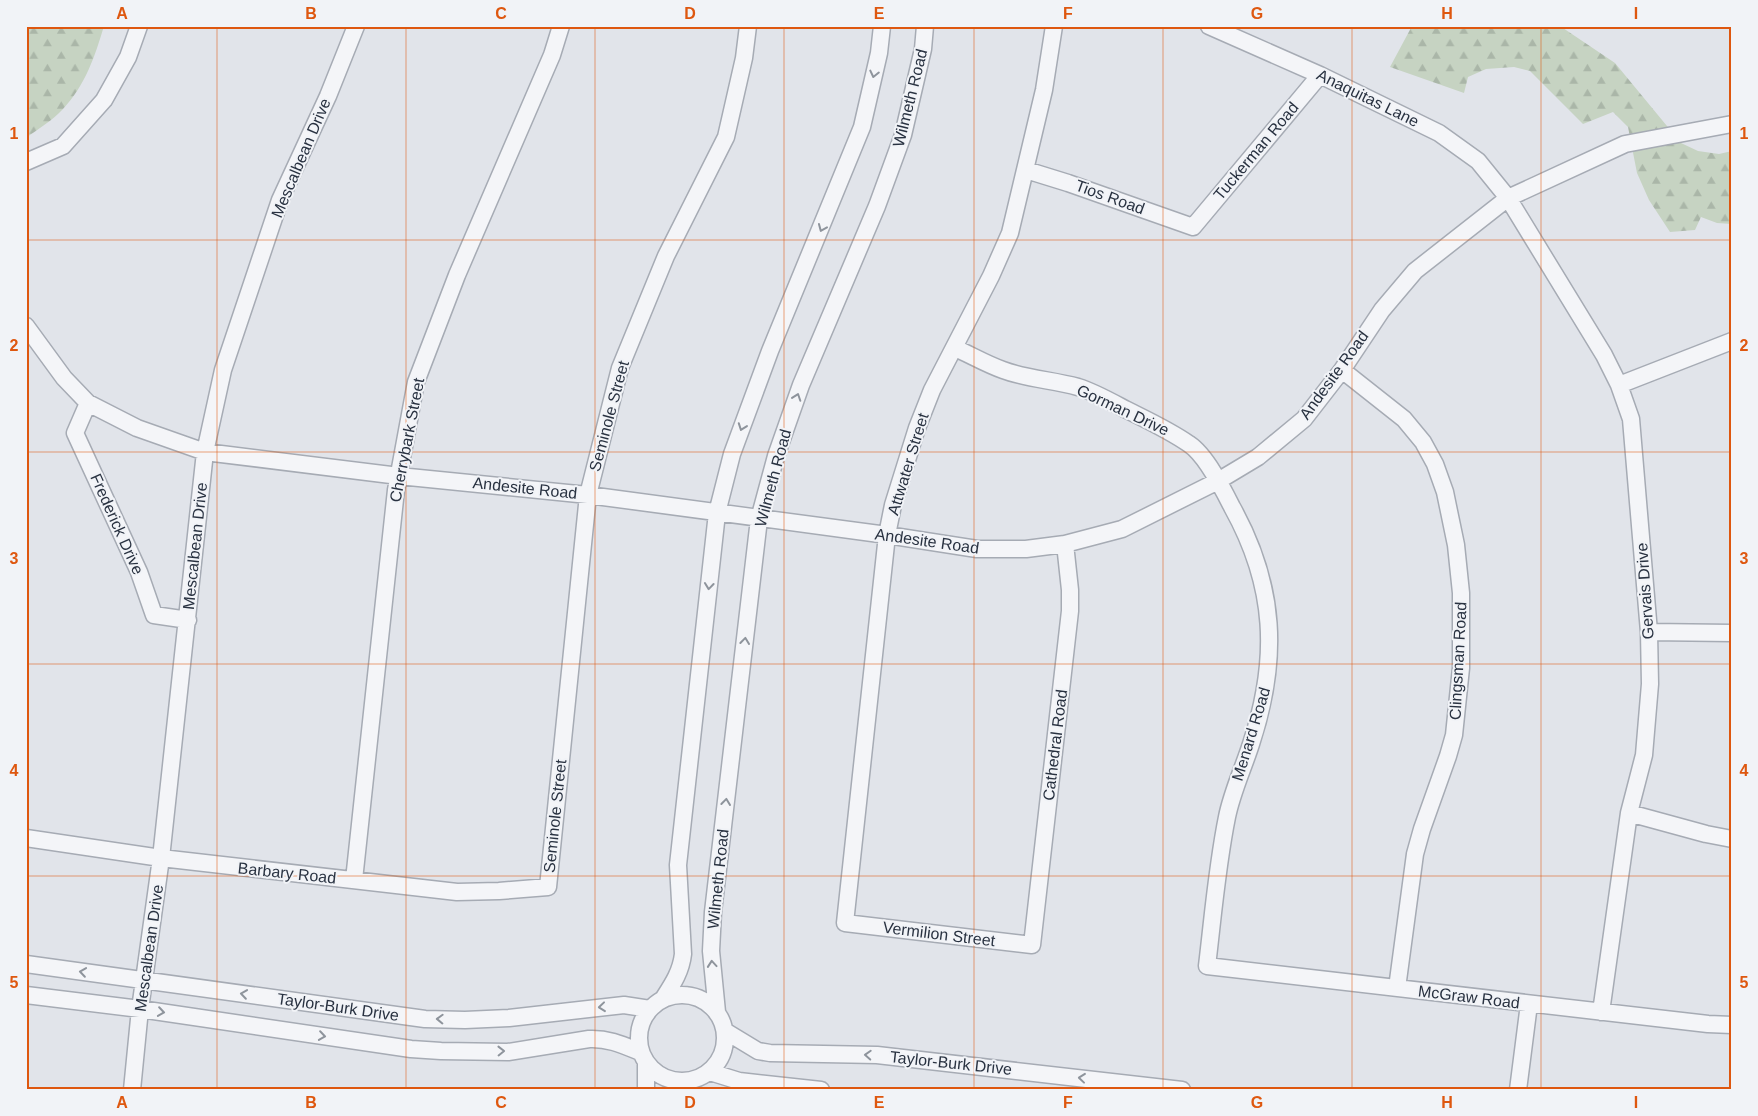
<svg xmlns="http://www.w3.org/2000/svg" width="1758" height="1116" viewBox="0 0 1758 1116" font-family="Helvetica,sans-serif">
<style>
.forest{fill:url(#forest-firs)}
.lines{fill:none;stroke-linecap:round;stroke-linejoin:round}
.minor-casing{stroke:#a6abb4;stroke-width:19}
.minor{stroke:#f4f5f8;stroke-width:16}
.oneway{stroke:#8e949c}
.grid{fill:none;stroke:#de570f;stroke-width:1;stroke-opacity:0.55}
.labels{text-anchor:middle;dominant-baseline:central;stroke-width:4;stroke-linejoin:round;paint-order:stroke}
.street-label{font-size:16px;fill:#293241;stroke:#f1f3f7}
.neatline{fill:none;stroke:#de570f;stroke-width:2}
.grid-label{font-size:16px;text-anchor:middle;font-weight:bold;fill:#de570f}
</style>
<defs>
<pattern id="forest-firs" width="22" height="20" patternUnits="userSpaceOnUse" patternTransform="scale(1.25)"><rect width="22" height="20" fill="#c6d3c2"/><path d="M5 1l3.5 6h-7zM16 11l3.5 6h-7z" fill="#aab6a8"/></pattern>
</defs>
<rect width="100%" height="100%" fill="#e1e4ea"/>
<path class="forest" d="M 26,26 L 104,26 C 95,56 85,86 63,109 C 53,120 38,129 26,138 Z
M 1412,26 L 1560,26 L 1615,63 L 1681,143 L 1698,151 L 1719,154 L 1732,151 L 1732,224 L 1717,223 L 1701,217 L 1695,230 L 1670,232 L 1649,200 L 1637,173 L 1628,127 L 1613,112 L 1583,124 L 1530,71 L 1514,67 L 1486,69 L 1468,77 L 1464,93 L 1390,67 Z"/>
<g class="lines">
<defs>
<path id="minor" d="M 1054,26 L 1044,90 L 1010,233 L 991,276 L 932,390 L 917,428 L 893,505 L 887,535 L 845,923 L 1032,945 L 1070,611 L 1070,590 L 1065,544
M 1209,26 L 1320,75 L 1439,133 L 1478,161 L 1508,198 L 1604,355 L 1619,385 L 1631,419 L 1649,632 L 1650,684 L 1644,755 L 1629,813 L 1601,1012
M 26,162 L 63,146 L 104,100 L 128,57 L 139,26
M 1026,170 L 1068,183 L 1193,227 L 1320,75
M 26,326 L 64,378 L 88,403 L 137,428 L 205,452 L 399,476 L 588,495 L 887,535 L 977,549 L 1026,549 L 1065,544 L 1122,529 L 1218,481 L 1258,457 L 1304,419 L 1342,370 L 1382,310 L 1415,271 L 1508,198 L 1625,144 L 1732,124
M 955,348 C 971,355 986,364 1003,370 C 1027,379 1053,380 1078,387 C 1094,392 1110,401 1125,409 C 1147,420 1169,430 1189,444 C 1206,455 1223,489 1232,507 C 1276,586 1279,659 1251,744 C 1243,769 1232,792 1227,817 C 1217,866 1213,916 1207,966 L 1708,1024 L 1732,1025
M 1342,370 L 1404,419 L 1423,442 L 1435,464 L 1445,492 L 1456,545 L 1461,593 L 1461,668 L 1454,735 L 1448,756 L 1422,829 L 1415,854 L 1397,988
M 1619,385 L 1732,341
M 88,403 L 75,433 L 139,572 L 154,615 L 188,620
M 1649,632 L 1732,633
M 1629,813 L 1706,834 L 1732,839
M 26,838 L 161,858 L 457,892 L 499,891 L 548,887 L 588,495 L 620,368 L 666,256 L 726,137 L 744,58 L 748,26
M 354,880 L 396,490 L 416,382 L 457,275 L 552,55 L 561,26
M 26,964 L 425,1019 L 465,1020 L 509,1018 L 624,1005 L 650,1009
M639 1038a43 43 0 1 1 86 0a43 43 0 1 1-86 0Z
M 26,995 L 140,1009 L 411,1049 L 441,1051 L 508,1052 L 589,1039 C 608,1038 623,1045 640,1052
M 663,999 C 672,985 681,972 683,954 L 678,865 L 717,513 L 732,454 L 770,351 L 862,127 L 879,53 L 882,26
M 717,1012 L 711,951 L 713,912 L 759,519 L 776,456 L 801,385 L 877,206 L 903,135 L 923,49 L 925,26
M 725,1031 L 758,1051 L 770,1053 L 877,1055 L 1182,1090
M 646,1063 L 646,1090
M 710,1072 L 739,1081 L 821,1090
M 132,1090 L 140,1009 L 161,858 L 205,452 L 223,370 L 280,200 L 328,96 L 356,26
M 1518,1090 L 1529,1004"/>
</defs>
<use href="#minor" class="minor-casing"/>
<use href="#minor" class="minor"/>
</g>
<defs><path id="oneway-chevron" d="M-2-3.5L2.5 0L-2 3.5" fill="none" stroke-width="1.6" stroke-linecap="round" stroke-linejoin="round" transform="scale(1.25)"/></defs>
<g class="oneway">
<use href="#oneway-chevron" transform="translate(874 74) rotate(103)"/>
<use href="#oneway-chevron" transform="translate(822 228) rotate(113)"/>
<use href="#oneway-chevron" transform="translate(797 397) rotate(-71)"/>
<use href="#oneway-chevron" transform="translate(742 427) rotate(110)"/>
<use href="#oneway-chevron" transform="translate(709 586) rotate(96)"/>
<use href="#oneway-chevron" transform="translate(745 641) rotate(-83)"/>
<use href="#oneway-chevron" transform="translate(726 802) rotate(-83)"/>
<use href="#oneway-chevron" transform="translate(712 964) rotate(-95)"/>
<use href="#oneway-chevron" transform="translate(83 972) rotate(-172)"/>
<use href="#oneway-chevron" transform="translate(244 994) rotate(-172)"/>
<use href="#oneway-chevron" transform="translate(602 1007) rotate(174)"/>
<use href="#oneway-chevron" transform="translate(161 1012) rotate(8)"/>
<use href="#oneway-chevron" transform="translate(440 1019) rotate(-178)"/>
<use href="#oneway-chevron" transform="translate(322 1036) rotate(8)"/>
<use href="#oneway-chevron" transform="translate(501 1051) rotate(-1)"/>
<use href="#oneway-chevron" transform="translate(868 1055) rotate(-177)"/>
<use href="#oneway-chevron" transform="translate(1082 1078) rotate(-174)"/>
</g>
<path class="grid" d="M 217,26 L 217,1090M 406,26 L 406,1090M 595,26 L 595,1090M 784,26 L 784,1090M 974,26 L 974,1090M 1163,26 L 1163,1090M 1352,26 L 1352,1090M 1541,26 L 1541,1090M 26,240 L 1732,240M 26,452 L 1732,452M 26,664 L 1732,664M 26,876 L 1732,876"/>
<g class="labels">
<g class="street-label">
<text transform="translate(910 98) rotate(-76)">Wilmeth Road</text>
<text transform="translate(1368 98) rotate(26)">Anaquitas Lane</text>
<text transform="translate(1256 151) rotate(-50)">Tuckerman Road</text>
<text transform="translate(301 158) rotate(-67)">Mescalbean Drive</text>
<text transform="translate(1110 197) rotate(20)">Tios Road</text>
<text transform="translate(1334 375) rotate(-54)">Andesite Road</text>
<text transform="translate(1123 410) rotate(25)">Gorman Drive</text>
<text transform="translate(609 416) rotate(-75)">Seminole Street</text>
<text transform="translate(407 440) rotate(-79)">Cherrybark Street</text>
<text transform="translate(908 464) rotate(-73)">Attwater Street</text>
<text transform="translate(773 478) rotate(-75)">Wilmeth Road</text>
<text transform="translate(525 488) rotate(6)">Andesite Road</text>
<text transform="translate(117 524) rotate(66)">Frederick Drive</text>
<text transform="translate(927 541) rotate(8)">Andesite Road</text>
<text transform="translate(195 546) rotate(-84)">Mescalbean Drive</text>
<text transform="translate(1645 591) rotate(-94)">Gervais Drive</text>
<text transform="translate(1458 661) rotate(-87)">Clingsman Road</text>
<text transform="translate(1251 734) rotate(-73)">Menard Road</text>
<text transform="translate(1055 745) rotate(-83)">Cathedral Road</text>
<text transform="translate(555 816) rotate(-84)">Seminole Street</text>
<text transform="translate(287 873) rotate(6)">Barbary Road</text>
<text transform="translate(718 879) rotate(-84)">Wilmeth Road</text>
<text transform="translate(939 934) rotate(7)">Vermilion Street</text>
<text transform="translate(149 948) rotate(-82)">Mescalbean Drive</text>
<text transform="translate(1469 997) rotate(7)">McGraw Road</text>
<text transform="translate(338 1007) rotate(8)">Taylor-Burk Drive</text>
<text transform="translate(951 1063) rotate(6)">Taylor-Burk Drive</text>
</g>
</g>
<rect width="1758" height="1116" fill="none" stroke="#f1f3f7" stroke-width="55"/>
<rect x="28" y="28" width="1702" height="1060" class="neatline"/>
<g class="grid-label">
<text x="122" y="19">A</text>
<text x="311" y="19">B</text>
<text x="501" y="19">C</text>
<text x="690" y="19">D</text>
<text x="879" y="19">E</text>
<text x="1068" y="19">F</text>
<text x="1257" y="19">G</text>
<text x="1447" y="19">H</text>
<text x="1636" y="19">I</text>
<text x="14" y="139">1</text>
<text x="1744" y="139">1</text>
<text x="14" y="351">2</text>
<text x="1744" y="351">2</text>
<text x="14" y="564">3</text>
<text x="1744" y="564">3</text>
<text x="14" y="776">4</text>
<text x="1744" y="776">4</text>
<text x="14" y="988">5</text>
<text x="1744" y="988">5</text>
<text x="122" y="1108">A</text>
<text x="311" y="1108">B</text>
<text x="501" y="1108">C</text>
<text x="690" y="1108">D</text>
<text x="879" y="1108">E</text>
<text x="1068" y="1108">F</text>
<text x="1257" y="1108">G</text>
<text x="1447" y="1108">H</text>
<text x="1636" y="1108">I</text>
</g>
</svg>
